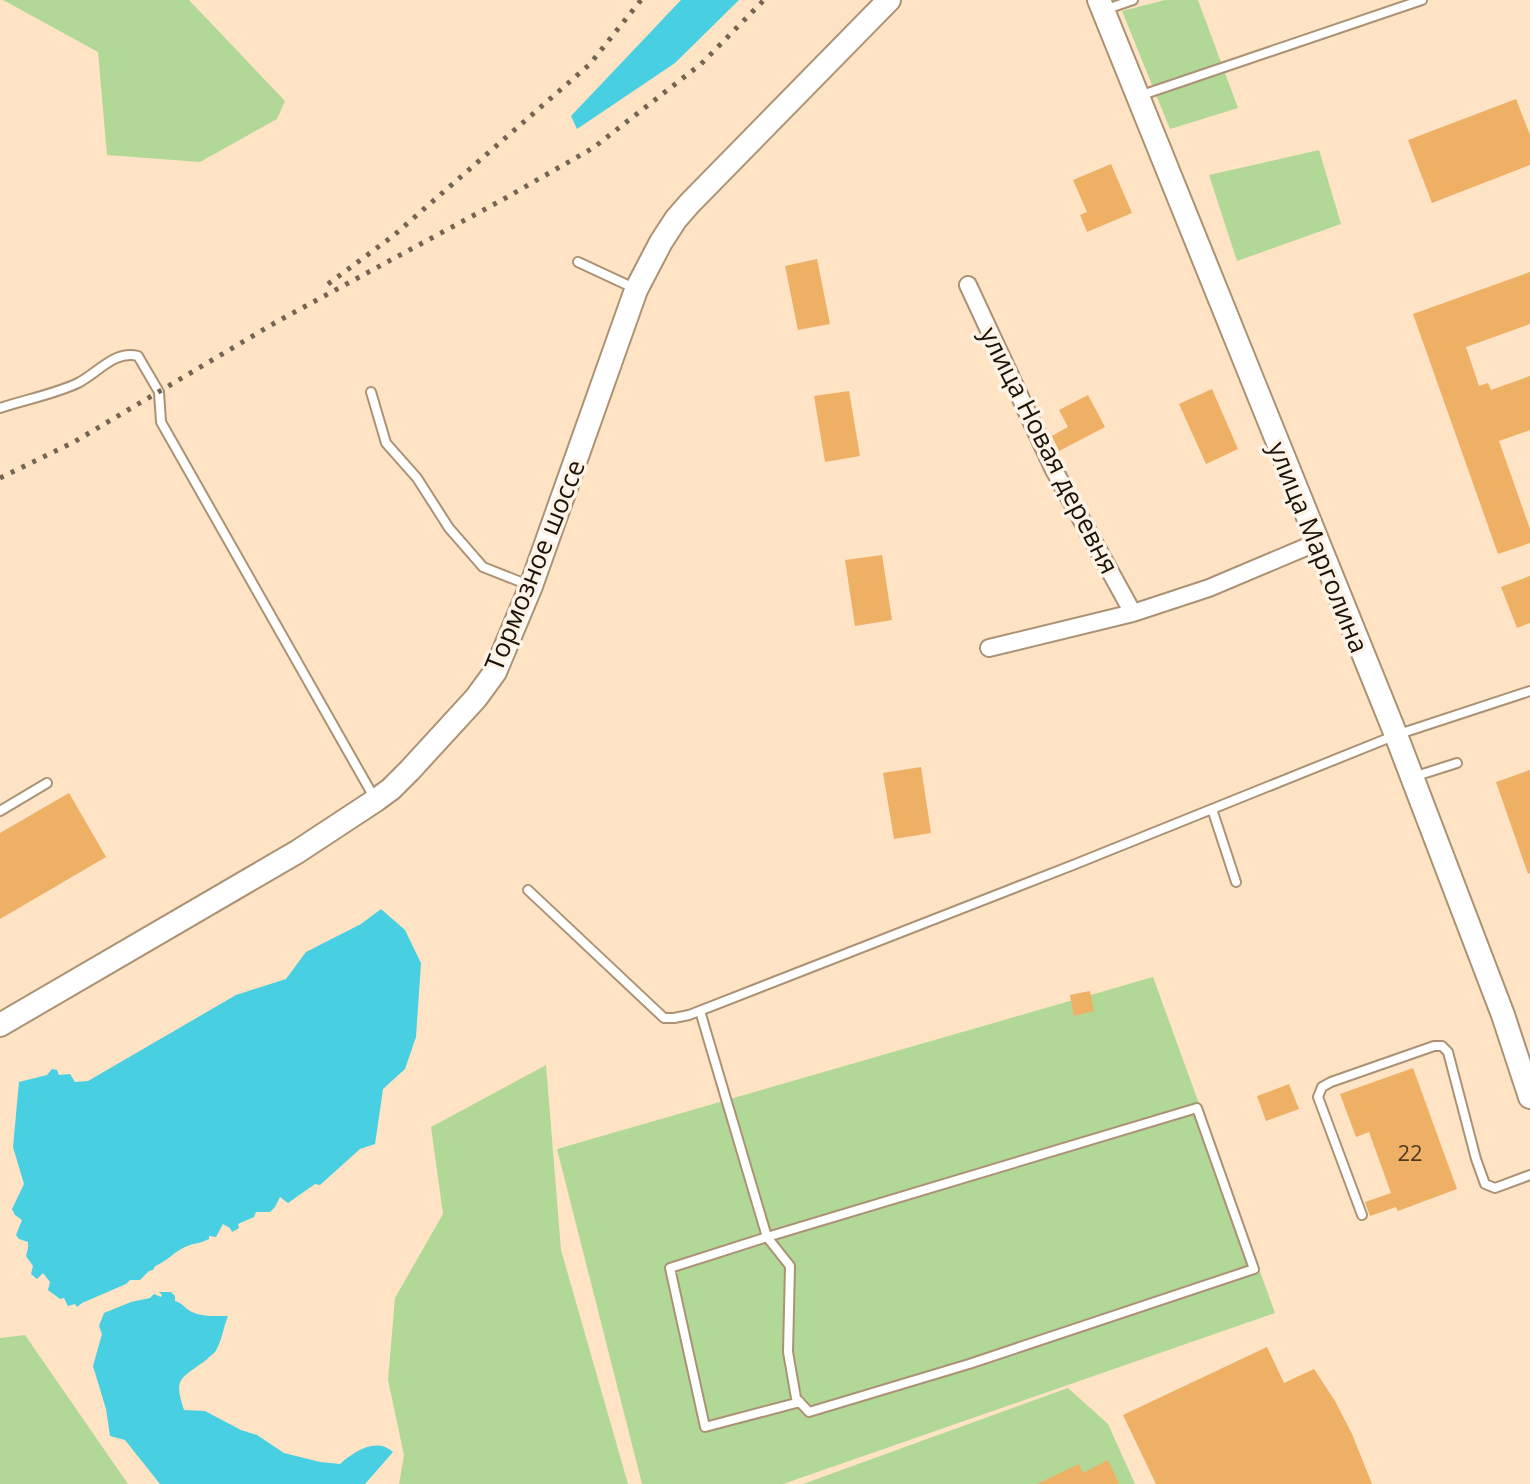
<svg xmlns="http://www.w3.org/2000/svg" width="1530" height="1484" viewBox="0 0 1530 1484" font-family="'Open Sans',sans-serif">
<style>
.green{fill:#b2d898}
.water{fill:#48cfe1}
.building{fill:#edb065}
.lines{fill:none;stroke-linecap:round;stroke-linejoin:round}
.service-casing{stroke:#ab9275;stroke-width:12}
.minor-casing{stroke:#ab9275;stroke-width:20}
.tertiary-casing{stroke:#ab9275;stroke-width:26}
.service{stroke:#fff;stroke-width:8}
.minor{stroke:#fff;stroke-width:16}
.tertiary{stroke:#fff;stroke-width:22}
.rail{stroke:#746451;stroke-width:5;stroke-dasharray:4 8;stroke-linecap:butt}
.labels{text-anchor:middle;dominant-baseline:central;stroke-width:7;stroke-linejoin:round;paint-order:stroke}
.number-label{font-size:22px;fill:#503a1f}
.street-label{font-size:26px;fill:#1c1308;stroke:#fef3e7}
</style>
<rect width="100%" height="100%" fill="#fee3c4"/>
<path class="green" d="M 3,0 L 189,0 L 285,101 L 277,119 L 200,162 L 107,155 L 98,52 Z
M 1165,0 L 1198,0 L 1238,108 L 1170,129 L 1122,11 Z
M 1319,150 L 1341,224 L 1237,261 L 1209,175 Z
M 1153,977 L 1275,1313 L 783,1484 L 642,1484 L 557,1149 Z
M 546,1065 L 561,1250 L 628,1484 L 399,1484 L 404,1455 L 388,1380 L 395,1298 L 443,1214 L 431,1127 Z
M 25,1335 L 128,1484 L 0,1484 L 0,1338 Z
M 1068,1388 L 1108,1424 L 1135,1484 L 803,1484 Z"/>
<path class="water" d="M 681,0 L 739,0 L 675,63 L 577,129 L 571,116 Z
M 381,909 L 405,930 L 421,963 L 416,1037 L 405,1069 L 383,1089 L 375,1144 L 360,1149 L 320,1185 L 315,1184 L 288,1203 L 280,1197 L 275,1207 L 270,1212 L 256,1212 L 254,1217 L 238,1224 L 239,1228 L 232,1232 L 230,1228 L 223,1224 L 216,1237 L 209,1236 L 209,1239 C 201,1243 197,1243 190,1245 C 176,1249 167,1262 155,1266 L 153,1270 L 149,1271 L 140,1280 L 130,1280 L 126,1284 L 82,1303 L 77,1307 L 75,1304 L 68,1306 L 64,1298 L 60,1299 L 48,1290 L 50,1282 L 43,1273 L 37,1279 L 31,1274 L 33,1266 L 26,1256 L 28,1248 L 28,1242 L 19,1239 L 16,1235 L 22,1220 L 15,1215 L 12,1209 L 24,1184 L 13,1147 L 19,1082 L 47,1075 L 52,1069 L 57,1070 L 59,1075 L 70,1074 L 75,1082 L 88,1081 L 236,995 L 286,979 L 306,952 L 361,924 Z
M 159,1292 L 171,1292 L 175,1296 L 175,1301 C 183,1303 185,1309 192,1312 C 203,1317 216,1316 228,1316 C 223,1328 222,1341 215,1352 C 213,1354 208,1358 206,1360 C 181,1379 173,1377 184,1410 L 205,1411 L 241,1430 L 257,1435 L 284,1453 L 320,1462 L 340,1464 C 355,1451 376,1437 393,1452 L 365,1484 L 160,1484 L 125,1440 L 110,1436 L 106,1409 L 93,1366 L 102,1334 L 99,1326 L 104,1313 L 131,1302 L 150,1298 L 154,1294 L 161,1297 L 162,1295 Z"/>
<path class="building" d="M 1516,99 L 1530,135 L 1530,165 L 1432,203 L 1408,140 Z
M 1111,164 L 1132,213 L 1087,232 L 1080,215 L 1087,212 L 1073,180 Z
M 817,259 L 830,324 L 798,330 L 785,266 Z
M 1530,272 L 1530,324 L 1466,347 L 1479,386 L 1488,383 L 1491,390 L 1530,376 L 1530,430 L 1499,441 L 1530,529 L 1530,543 L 1498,554 L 1413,314 Z
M 1212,389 L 1238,449 L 1206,464 L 1179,404 Z
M 849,391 L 860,456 L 825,462 L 814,396 Z
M 1088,395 L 1105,427 L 1059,451 L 1052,436 L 1068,427 L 1059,410 Z
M 882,555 L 892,620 L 855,626 L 845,560 Z
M 1530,576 L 1530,623 L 1517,628 L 1501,587 Z
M 921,767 L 931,833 L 894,839 L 883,773 Z
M 1530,770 L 1530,873 L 1528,874 L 1496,782 Z
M 69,793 L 106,857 L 0,919 L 0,833 Z
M 1090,991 L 1094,1011 L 1074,1016 L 1070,995 Z
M 1413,1068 L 1457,1189 L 1398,1211 L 1396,1207 L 1370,1216 L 1365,1202 L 1391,1193 L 1369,1132 L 1356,1137 L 1340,1094 Z
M 1289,1084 L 1299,1109 L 1266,1121 L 1257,1096 Z
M 1267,1347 L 1284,1383 L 1314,1369 L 1335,1401 L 1352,1434 L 1372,1484 L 1156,1484 L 1123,1415 Z
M 1108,1460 L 1119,1484 L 1037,1484 L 1079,1464 L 1083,1473 Z"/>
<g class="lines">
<defs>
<path id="service" d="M 1104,10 L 1133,0
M 1139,96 L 1422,0
M 578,262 L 636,289
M 371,392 L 386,443 L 417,478 L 449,528 L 483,567 L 531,586
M 0,408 C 24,400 55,394 78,383 C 98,373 114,350 138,356 L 159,392 L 161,422 L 375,799
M 1413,777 L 1457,763
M 1212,809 L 1236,882
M 0,811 L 47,783
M 528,890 L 664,1018 L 674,1018 L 689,1015 L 1073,865 L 1396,735 L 1530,691
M 700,1011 L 767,1237 L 1197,1108 L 1254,1269 L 969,1364 L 809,1412 L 796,1398 L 788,1352 L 790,1266 L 767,1237 L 670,1268 L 705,1427 L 800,1402
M 1362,1215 L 1318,1097 L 1322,1087 L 1331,1082 L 1434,1046 L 1442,1046 L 1448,1052 L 1476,1159 L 1485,1184 L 1495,1188 L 1530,1175"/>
<path id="minor" d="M 968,285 L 1054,470 L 1133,613
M 989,648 L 1133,613 L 1209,588 L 1318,542"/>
<path id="tertiary" d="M 1099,0 L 1396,735 L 1503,1015 L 1530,1097
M 0,1025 L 297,852 L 376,800 L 391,789 L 410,770 L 476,698 L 495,672 L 531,586 L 636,290 L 661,242 L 676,219 L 690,203 L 889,0"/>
</defs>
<use href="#service" class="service-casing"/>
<use href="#minor" class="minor-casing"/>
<use href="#tertiary" class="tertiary-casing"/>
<use href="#service" class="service"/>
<use href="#minor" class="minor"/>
<use href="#tertiary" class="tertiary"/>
<path class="rail" d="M 328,284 L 393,236 L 590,64 L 641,0
M 0,478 L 74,442 L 278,321 L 502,200 L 593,148 L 701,64 L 764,0"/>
</g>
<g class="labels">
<g class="number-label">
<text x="1410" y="1152">22</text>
</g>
<g class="street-label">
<text transform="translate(1050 450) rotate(63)">улица Новая деревня</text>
<text transform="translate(1319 547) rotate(68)">улица Марголина</text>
<text transform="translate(534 565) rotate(-68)">Тормозное шоссе</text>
</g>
</g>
</svg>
